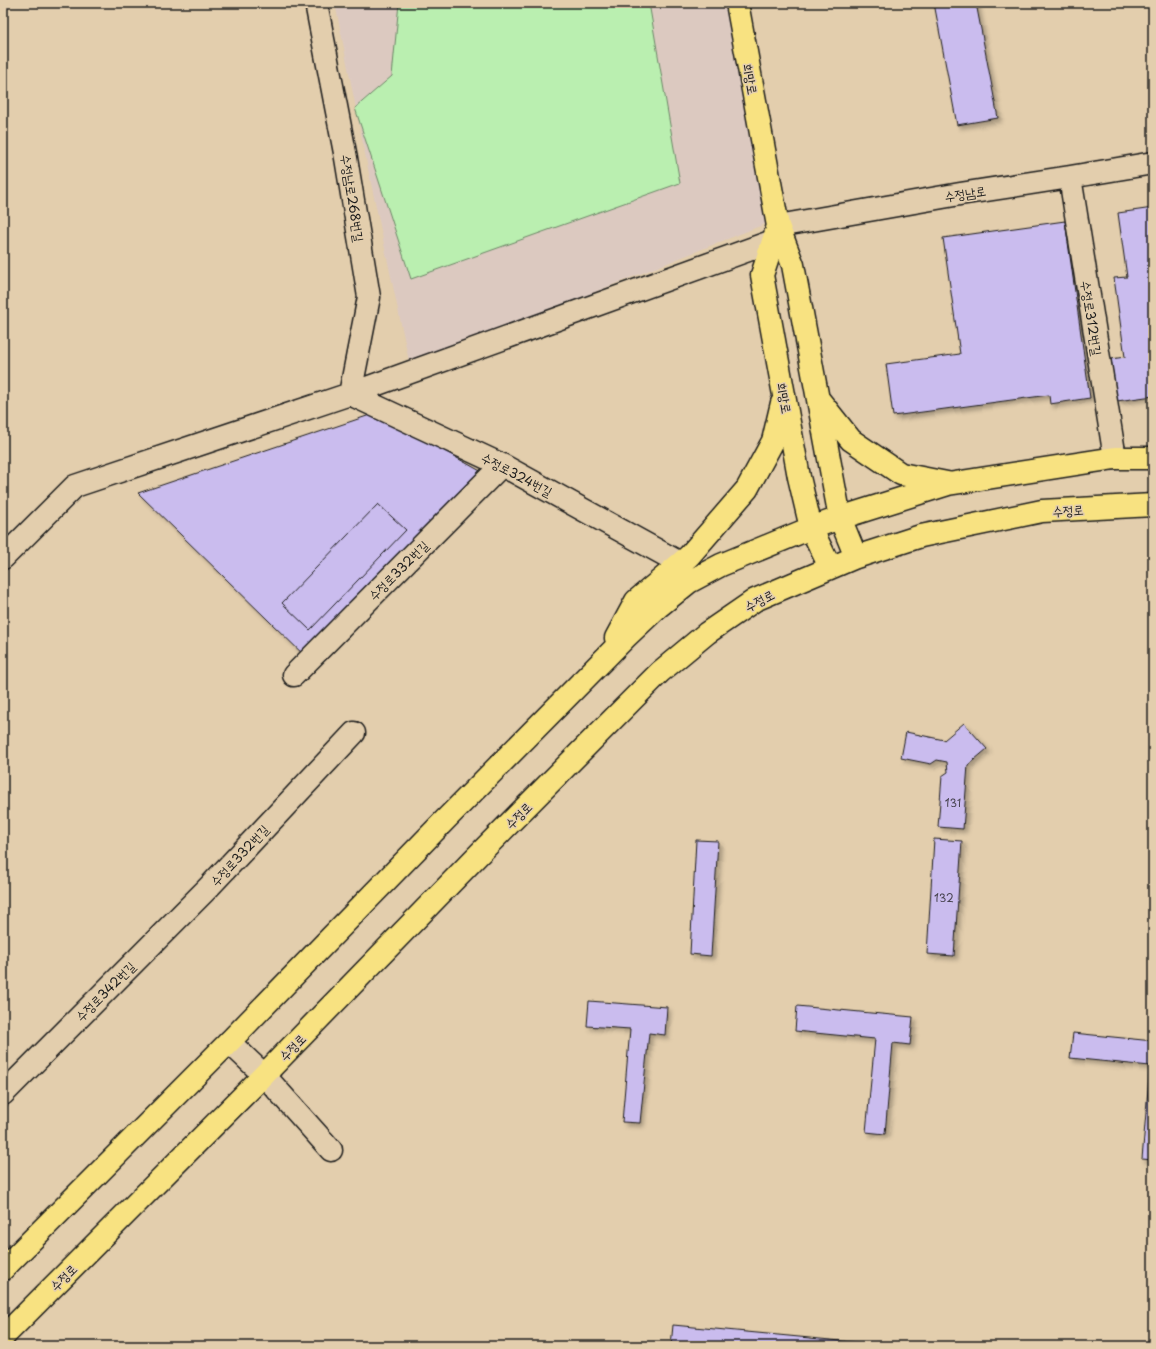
<svg xmlns="http://www.w3.org/2000/svg" width="1156" height="1349" viewBox="0 0 1156 1349" font-family="'Playpen Sans','Poor Story',sans-serif">
<style>
.built{fill:#dcc9c0}
.park{fill:#baefb0;stroke:#6b8666}
.building{fill:#cabcee;stroke:#1c1c1c;filter:url(#shadow)}
.lines{fill:none;stroke-linecap:round;stroke-linejoin:round}
.minor-casing{stroke:#1c1c1c;stroke-width:25}
.major-casing{stroke:#1c1c1c;stroke-width:25}
.minor{stroke:#e3cead;stroke-width:22}
.major{stroke:#f8e281;stroke-width:22}
.labels{text-anchor:middle;dominant-baseline:central;stroke-width:3;stroke-linejoin:round;paint-order:stroke}
.number-label{font-size:11px;fill:#484450}
.street-label{font-size:13px;fill:#1c1c1c;stroke:#e3cead}
</style>
<defs>
<filter id="shadow"><feDropShadow dx="3.5" dy="3.5" stdDeviation="2" flood-color="#0004"/></filter>
</defs>
<rect width="100%" height="100%" fill="#e3cead"/>
<filter id="ink" filterUnits="userSpaceOnUse"><feTurbulence type="fractalNoise" baseFrequency=".025" numOctaves="2"/><feDisplacementMap in="SourceGraphic" scale="8" xChannelSelector="R" yChannelSelector="G"/><feConvolveMatrix kernelMatrix="1 2 1 2 8 2 1 2 1" color-interpolation-filters="sRGB"/></filter>
<g filter="url(#ink)">
<path class="built" d="M 335,3 L 727,3 L 765,224 L 410,366 L 368,169 Z"/>
<path class="park" d="M 399,3 L 649,3 L 680,183 L 411,279 L 355,108 L 392,76 Z"/>
<path class="building" d="M 934,3 L 976,3 L 998,118 L 957,125 Z
M 1153,208 L 1153,396 L 1117,401 L 1111,359 L 1125,357 L 1114,278 L 1127,277 L 1118,213 Z
M 1065,221 L 1090,398 L 1050,404 L 1049,395 L 893,416 L 886,364 L 960,354 L 943,238 Z
M 376,413 L 493,478 L 312,663 L 138,493 Z
M 378,504 L 406,530 L 310,630 L 282,603 Z
M 964,723 L 987,749 L 968,765 L 963,829 L 938,827 L 942,776 L 948,772 L 947,762 L 937,760 L 931,764 L 901,758 L 906,732 L 944,740 Z
M 934,839 L 962,841 L 954,956 L 927,954 Z
M 696,840 L 718,841 L 711,956 L 690,954 Z
M 589,1001 L 667,1007 L 665,1035 L 649,1033 L 640,1123 L 622,1122 L 630,1029 L 587,1026 Z
M 797,1006 L 913,1017 L 910,1045 L 893,1043 L 885,1134 L 866,1132 L 875,1039 L 795,1031 Z
M 1073,1033 L 1153,1041 L 1153,1160 L 1142,1159 L 1150,1066 L 1070,1058 Z
M 673,1325 L 862,1343 L 862,1346 L 671,1346 Z"/>
<g class="lines">
<defs>
<path id="minor" d="M 316,3 L 346,158 L 369,297 L 350,394 L 502,465 L 680,563
M 1070,177 L 1115,458
M 778,226 L 960,194 L 1070,177 L 1153,163
M 3,558 L 75,486 L 350,394 L 773,241
M 294,675 L 502,465
M 229,1042 L 264,1075 L 331,1150
M 3,1094 L 207,889 L 354,733"/>
<path id="major" d="M 737,3 L 778,226 L 793,265 L 840,518 L 856,557
M 778,226 L 762,275 L 799,477 L 811,528 L 830,567
M 820,401 L 851,440 L 901,474 L 947,483
M 616,638 L 636,601 L 689,556 L 747,489 L 773,441 L 782,403
M 3,1269 L 229,1042 L 446,819 L 626,637 L 658,607 L 689,582 L 721,565 L 811,528 L 840,518 L 948,484 L 1115,458 L 1153,458
M 3,1337 L 264,1075 L 480,853 L 631,701 L 660,672 L 707,633 L 755,600 L 856,557 L 921,536 L 1042,511 L 1153,505"/>
</defs>
<use href="#minor" class="minor-casing"/>
<use href="#major" class="major-casing"/>
<use href="#minor" class="minor"/>
<use href="#major" class="major"/>
</g>
</g>
<g class="labels">
<g class="number-label">
<text x="953" y="802">131</text>
<text x="944" y="897">132</text>
</g>
<g class="street-label">
<text transform="translate(751 79) rotate(80)">희망로</text>
<text transform="translate(965 193) rotate(-9)">수정남로</text>
<text transform="translate(353 198) rotate(81)">수정남로268번길</text>
<text transform="translate(1092 318) rotate(81)">수정로312번길</text>
<text transform="translate(785 398) rotate(80)">희망로</text>
<text transform="translate(517 474) rotate(28)">수정로324번길</text>
<text transform="translate(1068 510) rotate(-4)">수정로</text>
<text transform="translate(398 570) rotate(-45)">수정로332번길</text>
<text transform="translate(759 600) rotate(-28)">수정로</text>
<text transform="translate(518 815) rotate(-45)">수정로</text>
<text transform="translate(239 855) rotate(-47)">수정로332번길</text>
<text transform="translate(105 991) rotate(-45)">수정로342번길</text>
<text transform="translate(292 1047) rotate(-46)">수정로</text>
<text transform="translate(63 1277) rotate(-45)">수정로</text>
</g>
</g>
<rect width="1156" height="1349" fill="none" stroke="#e3cead" stroke-width="16"/>
<rect x="8" y="8" width="1140" height="1333" fill="none" stroke="#1c1c1c" stroke-width="1.5" filter="url(#ink)"/>
</svg>
